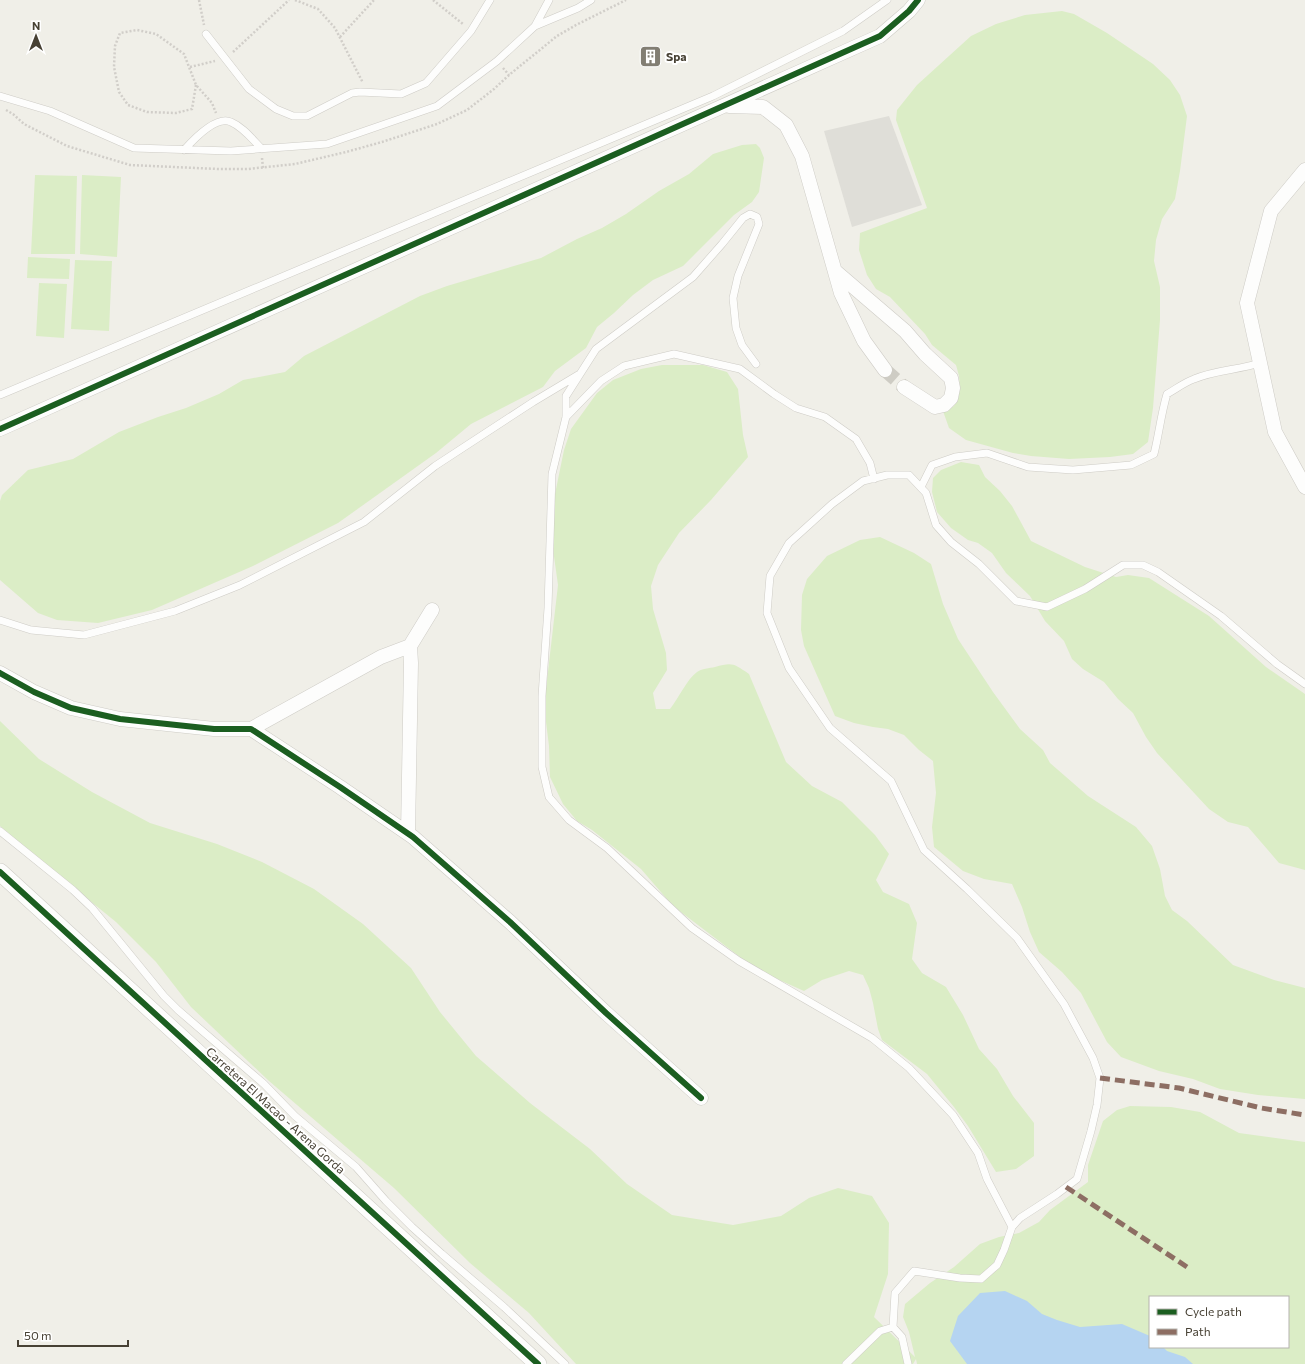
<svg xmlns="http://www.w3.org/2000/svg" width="1305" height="1364" viewBox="0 0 1305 1364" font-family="Commissioner,sans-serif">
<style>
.green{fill:#dbedc6;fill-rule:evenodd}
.parking{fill:#dfded8}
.water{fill:#b5d4f1}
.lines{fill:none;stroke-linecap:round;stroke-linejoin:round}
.minor-tunnel{stroke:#ceccc4;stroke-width:14;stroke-dasharray:14 7;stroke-linecap:butt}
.service-casing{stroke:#ceccc6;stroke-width:8}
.minor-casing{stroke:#ceccc6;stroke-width:15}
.tertiary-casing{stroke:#ceccc6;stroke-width:18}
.path{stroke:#d1cec9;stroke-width:2.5;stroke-dasharray:2 2;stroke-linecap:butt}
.service{stroke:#fdfdfc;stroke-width:7}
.minor{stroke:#fdfdfc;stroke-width:14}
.tertiary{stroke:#fdfdfc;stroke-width:17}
.quiet{stroke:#8d6e63;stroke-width:5;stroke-dasharray:10 5;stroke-linecap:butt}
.cycleway-casing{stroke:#fff;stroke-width:8}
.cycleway{stroke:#1b5e20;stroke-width:6}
.labels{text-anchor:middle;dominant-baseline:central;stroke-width:4;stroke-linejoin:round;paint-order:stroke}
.poi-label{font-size:12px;font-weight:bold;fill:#474134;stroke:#fff;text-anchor:start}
.street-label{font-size:12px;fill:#474134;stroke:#fff}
</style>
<rect width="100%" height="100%" fill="#f0efe8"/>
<path class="green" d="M 1062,11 L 1074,14 L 1107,33 L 1153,64 L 1170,80 L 1180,95 L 1187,116 L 1180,171 L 1175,199 L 1162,219 L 1156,240 L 1154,261 L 1160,287 L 1160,320 L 1153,408 L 1148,442 L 1133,454 L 1110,457 L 1069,459 L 1031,456 L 1013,453 L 966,440 L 949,428 L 943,411 L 954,406 L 960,388 L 959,376 L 956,365 L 932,345 L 925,334 L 890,297 L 876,289 L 867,275 L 859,250 L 860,233 L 927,208 L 896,120 L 897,110 L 917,85 L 971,36 L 996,24 L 1025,15 Z
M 756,144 L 760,148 L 764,158 L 759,192 L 752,202 L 734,215 L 683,266 L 653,280 L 633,295 L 614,313 L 597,327 L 586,348 L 555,371 L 543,387 L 471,424 L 436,453 L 338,523 L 253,566 L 152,610 L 98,623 L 57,620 L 38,613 L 0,580 L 0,501 L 2,495 L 28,470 L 73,459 L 119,432 L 158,417 L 186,408 L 219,394 L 243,380 L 285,372 L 304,356 L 420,296 L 447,286 L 541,258 L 577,239 L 602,228 L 626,214 L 659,191 L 689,174 L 713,154 L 742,145 Z
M 35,175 L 77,176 L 75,254 L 31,254 Z
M 82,175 L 121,177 L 117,257 L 80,254 Z
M 28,257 L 70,259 L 69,279 L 27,278 Z
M 75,260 L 112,261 L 109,331 L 71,329 Z
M 39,283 L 67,284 L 64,338 L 36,336 Z
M 662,365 L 703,365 L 727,372 L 738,389 L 743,435 L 748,457 L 711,500 L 679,533 L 658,565 L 651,586 L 653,609 L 666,653 L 667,670 L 653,693 L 656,709 L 670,709 C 678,699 687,679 697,672 C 701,669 710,668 715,667 C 733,662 734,664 749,674 L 786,762 L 812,786 L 842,802 L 875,835 L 889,854 L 876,880 L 883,892 L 909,904 L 917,923 L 912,959 L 922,973 L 946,987 L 963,1015 L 979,1049 L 997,1069 L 1013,1096 L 1034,1123 L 1034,1156 L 1016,1169 L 996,1172 L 968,1126 L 954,1107 L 927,1074 L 882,1040 L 878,1029 L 873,1003 L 869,988 L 863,975 L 849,971 L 822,980 L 804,991 L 757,970 L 673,906 L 641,869 L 592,830 L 577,821 L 563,804 L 550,777 L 549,746 L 544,706 L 558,585 L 551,535 L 555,494 L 564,450 L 571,429 L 597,393 L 613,380 L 641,369 Z
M 961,462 L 979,465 L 985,477 L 1000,491 L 1012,506 L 1031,541 L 1085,567 L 1116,577 L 1128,575 L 1149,578 L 1209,616 L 1266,667 L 1305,694 L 1305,870 L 1279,863 L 1248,827 L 1228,822 L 1209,809 L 1157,753 L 1146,737 L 1133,713 L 1118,699 L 1104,682 L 1083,669 L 1072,659 L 1064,641 L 1045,621 L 1030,596 L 1006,573 L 992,553 L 978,543 L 968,540 L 951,528 L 937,512 L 932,492 L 933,478 L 941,470 Z
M 880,537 L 914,553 L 931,564 L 943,604 L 958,639 L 993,692 L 1020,729 L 1043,750 L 1050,763 L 1088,796 L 1136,827 L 1152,846 L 1160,869 L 1165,896 L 1172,910 L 1187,921 L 1233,965 L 1274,980 L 1305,988 L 1305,1099 L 1258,1095 L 1220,1089 L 1193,1079 L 1159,1071 L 1121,1057 L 1107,1042 L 1081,993 L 1062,972 L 1039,952 L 1030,932 L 1022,907 L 1012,884 L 984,879 L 963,871 L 934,847 L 932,827 L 936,793 L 933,761 L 919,750 L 904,735 L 888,729 L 873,727 L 854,723 L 835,716 L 804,646 L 801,630 L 802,595 L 807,579 L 827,556 L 860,540 Z
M 0,721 L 39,759 L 92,792 L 150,823 L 217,844 L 262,862 L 314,889 L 363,924 L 411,968 L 440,1012 L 476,1056 L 530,1103 L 590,1149 L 627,1184 L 672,1215 L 733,1225 L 781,1216 L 809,1198 L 838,1188 L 872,1196 L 889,1223 L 888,1274 L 874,1317 L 915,1357 L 909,1332 L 903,1317 L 905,1304 L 930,1283 L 954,1267 L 980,1244 L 999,1237 L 1019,1233 L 1039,1222 L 1050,1210 L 1088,1182 L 1088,1165 L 1103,1121 L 1117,1110 L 1130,1106 L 1171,1107 L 1200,1112 L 1239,1133 L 1305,1142 L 1305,1364 L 917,1364 L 916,1359 L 913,1364 L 576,1364 L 529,1313 L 470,1263 L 394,1188 L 269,1081 L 191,1007 L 156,962 L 116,922 L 25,848 L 0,826 ZM 1150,1297 L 1288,1297 L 1288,1347 L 1150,1347 Z"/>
<path class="parking" d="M 889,116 L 922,205 L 852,227 L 824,131 Z"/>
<path class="water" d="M 1005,1291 L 1027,1301 L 1042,1314 L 1057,1320 L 1080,1327 L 1122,1324 L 1150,1336 L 1150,1347 L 1163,1347 L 1167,1351 L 1185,1357 L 1193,1364 L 967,1364 L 950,1341 L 958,1316 L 980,1293 Z"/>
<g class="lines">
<path class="minor-tunnel" d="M 885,370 L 904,387"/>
<defs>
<path id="service" d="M 535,26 L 578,8 L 591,0
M 206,34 L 249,89 L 276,109 L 293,116 L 307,116 L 352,93 L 360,92 L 401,94 L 426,83 L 471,31 L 490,0
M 0,96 L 50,111 L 134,148 L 231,151 L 327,144 L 437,106 L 497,61 L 535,26 L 549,0
M 184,150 C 193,140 216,115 231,122 C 243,127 252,139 262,149
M 756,364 L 742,345 L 736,328 L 733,298 L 738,276 L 759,224 L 757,217 L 750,214 L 743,218 L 722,244 L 693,277 L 596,349 L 566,396 L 566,417 L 552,474 L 548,608 L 542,696 L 542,767 L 549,797 L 569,820 L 607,848 L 692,928 L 739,961 L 872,1038 L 909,1068 L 953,1115 L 978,1153 L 987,1179 L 1012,1227
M 0,395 L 713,96 L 843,31 L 887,0
M 566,417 L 601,381 L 624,366 L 674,354 L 740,369 L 774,394 L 796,408 L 825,417 L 856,439 L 870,463 L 874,479
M 921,487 L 932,465 L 955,457 L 987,453 L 1028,467 L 1073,470 L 1131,465 L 1154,454 C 1159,434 1161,414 1167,394 C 1176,389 1185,382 1194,379 C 1215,370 1238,370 1260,363
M 0,620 L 31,630 L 84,635 L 175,611 L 240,585 L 364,522 L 435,466 L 533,402 L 578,375
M 0,831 L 73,890 L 92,908 L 164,996 L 178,1010 L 264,1084 L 295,1116 L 356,1167 L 386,1201 L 412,1227 L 442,1254 L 504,1307 L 565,1364
M 893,1327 L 895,1293 L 914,1271 L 960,1278 L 981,1279 L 997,1265 L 1004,1250 L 1012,1227 L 1020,1218 L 1057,1194 L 1077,1179 L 1091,1131 L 1097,1105 L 1100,1078 L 1093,1058 L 1064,1004 L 1017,938 L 967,889 L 924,850 L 891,781 L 830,728 L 789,668 L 767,613 L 770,576 L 789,543 L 832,504 L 863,481 L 887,475 L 909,475 L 926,493 L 936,525 L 951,542 L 979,564 L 1016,601 L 1047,607 L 1085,589 L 1123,565 L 1143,565 L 1158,572 L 1221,616 L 1277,664 L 1305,684
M 846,1364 L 880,1331 L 893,1327 L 902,1337 L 908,1364"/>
<path id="minor" d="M 729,106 L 763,107 L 786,125 L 802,156 L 841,293 L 864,341 L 885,370
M 1305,170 L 1271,211 L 1247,303 L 1275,432 L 1305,487
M 835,271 L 905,331 L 925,354 L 951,378 L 953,388 L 951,398 L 944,405 L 935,407 L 904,387
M 0,429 L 880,36 L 909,11 L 918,0
M 0,673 L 34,692 L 71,708 L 120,719 L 214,729 L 251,729 L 340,787 L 413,837 L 510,922 L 606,1013 L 701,1098
M 251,729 L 381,657 L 410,646
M 408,833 L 411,663 L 410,646 L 432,610"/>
<path id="tertiary" d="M 0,872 L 538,1364"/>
</defs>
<use href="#service" class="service-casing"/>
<use href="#minor" class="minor-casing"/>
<use href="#tertiary" class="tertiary-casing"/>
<path class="path" d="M 199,0 L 204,25
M 295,0 L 318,9 L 335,28 L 363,83
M 433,0 L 463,24
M 340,37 L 374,0
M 233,52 L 289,0
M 190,67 L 215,61
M 503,68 L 509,75
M 196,85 L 192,109 L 176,113 L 147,112 L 128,105 L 119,92 L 114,67 L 115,46 L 120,33 L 137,30 L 156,34 L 184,54 L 196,85 L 212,103 L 216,113
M 6,110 L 13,114 L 24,124 L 67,146 L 130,165 L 218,169 L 248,169 L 295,164 L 346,152 L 382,142 L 437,124 L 467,110 L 494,89 L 509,75 L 557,36 L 576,25 L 626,0
M 262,158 L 263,168"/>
<use href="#service" class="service"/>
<use href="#minor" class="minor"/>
<use href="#tertiary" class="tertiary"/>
<path class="quiet" d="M 1100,1078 L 1179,1088 L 1261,1108 L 1305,1115
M 1066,1187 L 1187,1267"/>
<defs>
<path id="cycleway" d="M 0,429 L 880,36 L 909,11 L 918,0
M 0,673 L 34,692 L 71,708 L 120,719 L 214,729 L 251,729 L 340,787 L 413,837 L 510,922 L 606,1013 L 701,1098
M 0,872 L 538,1364"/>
</defs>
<use href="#cycleway" class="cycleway-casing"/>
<use href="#cycleway" class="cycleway"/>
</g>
<defs>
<symbol id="building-square" viewBox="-11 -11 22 22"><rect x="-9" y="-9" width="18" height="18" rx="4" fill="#827e73" stroke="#fff"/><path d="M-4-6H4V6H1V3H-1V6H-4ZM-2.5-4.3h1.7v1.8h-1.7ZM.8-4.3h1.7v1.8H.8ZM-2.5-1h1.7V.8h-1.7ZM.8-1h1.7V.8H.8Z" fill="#fff"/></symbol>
</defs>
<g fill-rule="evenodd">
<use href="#building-square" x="638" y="44" width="25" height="25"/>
</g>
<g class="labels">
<g class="poi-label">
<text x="666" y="56">Spa</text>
</g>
<g class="street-label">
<text transform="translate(276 1110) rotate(42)">Carretera El Macao - Arena Gorda</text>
</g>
</g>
<rect x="1149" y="1296" width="140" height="52" fill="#ffffff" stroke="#b5b3ae"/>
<rect x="1157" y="1309" width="20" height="6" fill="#1b5e20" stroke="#b5b3ae"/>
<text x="1185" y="1316" font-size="12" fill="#474134">Cycle path</text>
<rect x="1157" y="1329" width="20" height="6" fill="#8d6e63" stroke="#b5b3ae"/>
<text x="1185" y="1336" font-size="12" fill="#474134">Path</text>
<g transform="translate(36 36)" stroke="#ffffff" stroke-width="3" paint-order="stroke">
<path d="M0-3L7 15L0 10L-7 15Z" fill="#474134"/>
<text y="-6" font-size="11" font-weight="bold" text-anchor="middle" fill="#474134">N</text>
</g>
<path d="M18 1340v6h110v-6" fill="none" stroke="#474134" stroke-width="2"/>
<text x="24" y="1340" font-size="12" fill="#474134" stroke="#ffffff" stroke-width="3" paint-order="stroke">50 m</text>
</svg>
